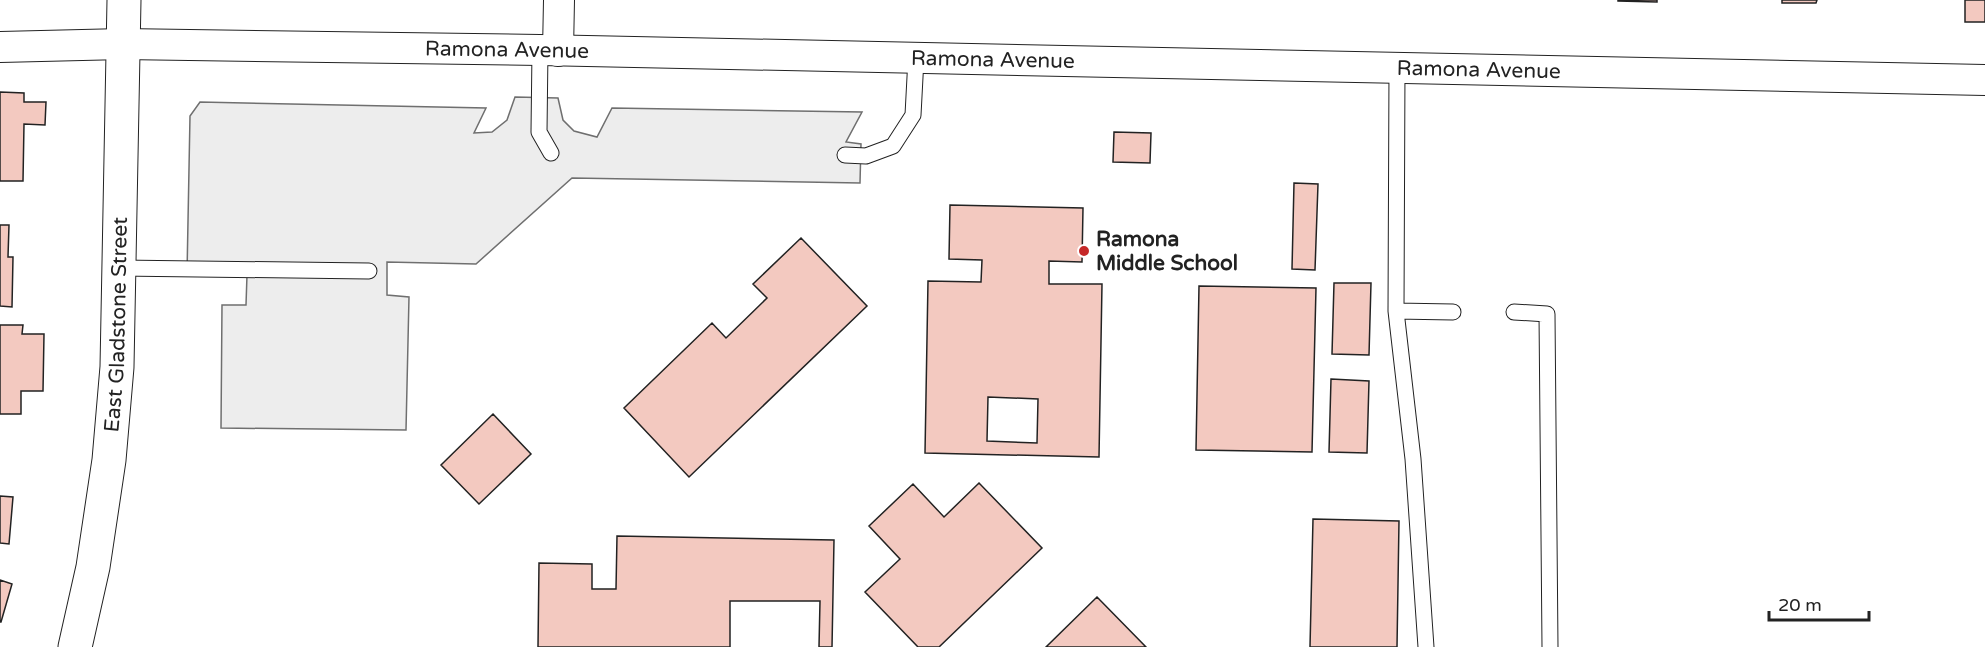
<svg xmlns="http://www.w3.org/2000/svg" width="1985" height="647" viewBox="0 0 1985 647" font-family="'Varela Round',sans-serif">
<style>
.parking{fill:#ededed;stroke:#6f6f6f;stroke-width:1.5}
.building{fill:#f3c9c0;stroke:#222;stroke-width:1.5;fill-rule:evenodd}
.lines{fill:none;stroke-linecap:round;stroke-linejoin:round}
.service-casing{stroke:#222;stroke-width:17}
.minor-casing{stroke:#222;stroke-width:32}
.tertiary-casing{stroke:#222;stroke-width:35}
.service{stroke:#fff;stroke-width:15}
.minor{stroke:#fff;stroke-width:30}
.tertiary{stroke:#fff;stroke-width:33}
.poi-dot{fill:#c62828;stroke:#fff;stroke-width:2}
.labels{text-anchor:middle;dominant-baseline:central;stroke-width:4.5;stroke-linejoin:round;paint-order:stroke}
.street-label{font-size:21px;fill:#222;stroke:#fff}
.poi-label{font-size:21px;font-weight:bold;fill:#222;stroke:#fff;text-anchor:start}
</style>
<rect width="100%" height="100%" fill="#fff"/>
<path class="parking" d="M 515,97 L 558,98 L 563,120 L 574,131 L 597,137 L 612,108 L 862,112 L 846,142 L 861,144 L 860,183 L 572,178 L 476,264 L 387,262 L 387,295 L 409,297 L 406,430 L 221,428 L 222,305 L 246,305 L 247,275 L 187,274 L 190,116 L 200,102 L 486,108 L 474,133 L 492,132 L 507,120 Z"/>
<path class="building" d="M 1618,0 L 1657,0 L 1657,2 L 1618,1 Z
M 1782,0 L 1817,0 L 1816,3 L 1782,3 Z
M 1965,0 L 1985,0 L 1985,22 L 1965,22 Z
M 0,92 L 24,93 L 24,102 L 46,102 L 45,125 L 24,124 L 23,181 L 0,181 Z
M 1114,132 L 1151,133 L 1150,163 L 1113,162 Z
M 1294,183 L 1318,184 L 1315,270 L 1292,269 Z
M 950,205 L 1083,208 L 1082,262 L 1049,261 L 1049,284 L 1102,284 L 1099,457 L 925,453 L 928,281 L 981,282 L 982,260 L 949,259 ZM 988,397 L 1038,399 L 1037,443 L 987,441 Z
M 0,225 L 9,225 L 8,257 L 13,257 L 12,307 L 0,306 Z
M 801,238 L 867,306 L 689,477 L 624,408 L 712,323 L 726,338 L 767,298 L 753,284 Z
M 1334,283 L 1371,283 L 1369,355 L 1332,354 Z
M 1199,286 L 1316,288 L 1312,452 L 1196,450 Z
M 0,325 L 23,325 L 22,334 L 44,334 L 43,391 L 21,391 L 21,414 L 0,414 Z
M 1331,379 L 1369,381 L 1367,453 L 1329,452 Z
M 493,414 L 531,454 L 479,504 L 441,465 Z
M 979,483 L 1042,548 L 939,647 L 918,647 L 865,592 L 900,559 L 869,526 L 913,484 L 944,517 Z
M 0,496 L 13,497 L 9,544 L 0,543 Z
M 1313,519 L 1399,521 L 1397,647 L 1310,647 Z
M 617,536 L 834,540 L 832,647 L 819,647 L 820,601 L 730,601 L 730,647 L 538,647 L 539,563 L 592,564 L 592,589 L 616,589 Z
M 0,580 L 12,584 L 1,622 L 0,622 Z
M 1097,597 L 1146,647 L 1046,647 Z"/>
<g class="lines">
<defs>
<path id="service" d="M 540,50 L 539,132 L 551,153
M 1397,68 L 1396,311 L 1413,459 L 1426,647
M 845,155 L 866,156 L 893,146 L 913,115 L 916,58
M 119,268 L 369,271
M 1396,311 L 1453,312
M 1514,312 L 1547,314 L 1550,647"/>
<g id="minor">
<path id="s1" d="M 0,47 L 123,44 L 540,50 L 1985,80"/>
<path d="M 558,51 L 559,0"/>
</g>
<g id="tertiary">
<path id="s2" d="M 75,647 L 93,567 L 109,460 L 117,367 L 124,0"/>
</g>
</defs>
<use href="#service" class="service-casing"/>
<use href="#minor" class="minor-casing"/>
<use href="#tertiary" class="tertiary-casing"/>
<use href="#service" class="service"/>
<use href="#minor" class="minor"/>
<use href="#tertiary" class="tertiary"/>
</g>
<circle class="poi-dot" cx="1084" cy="251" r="6"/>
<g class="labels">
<g class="street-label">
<text stroke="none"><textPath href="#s1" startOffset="507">Ramona Avenue</textPath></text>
<text stroke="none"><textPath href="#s1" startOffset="993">Ramona Avenue</textPath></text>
<text stroke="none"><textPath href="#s1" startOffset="1479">Ramona Avenue</textPath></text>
<text stroke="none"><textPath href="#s2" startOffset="326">East Gladstone Street</textPath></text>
</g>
<g class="poi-label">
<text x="1096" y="239">Ramona<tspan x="1096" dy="24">Middle School</tspan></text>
</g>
</g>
<path d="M1769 611v9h100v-9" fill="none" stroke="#222222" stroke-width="3"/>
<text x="1778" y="611" font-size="18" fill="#222222" stroke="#ffffff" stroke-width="4.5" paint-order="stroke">20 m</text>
</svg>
